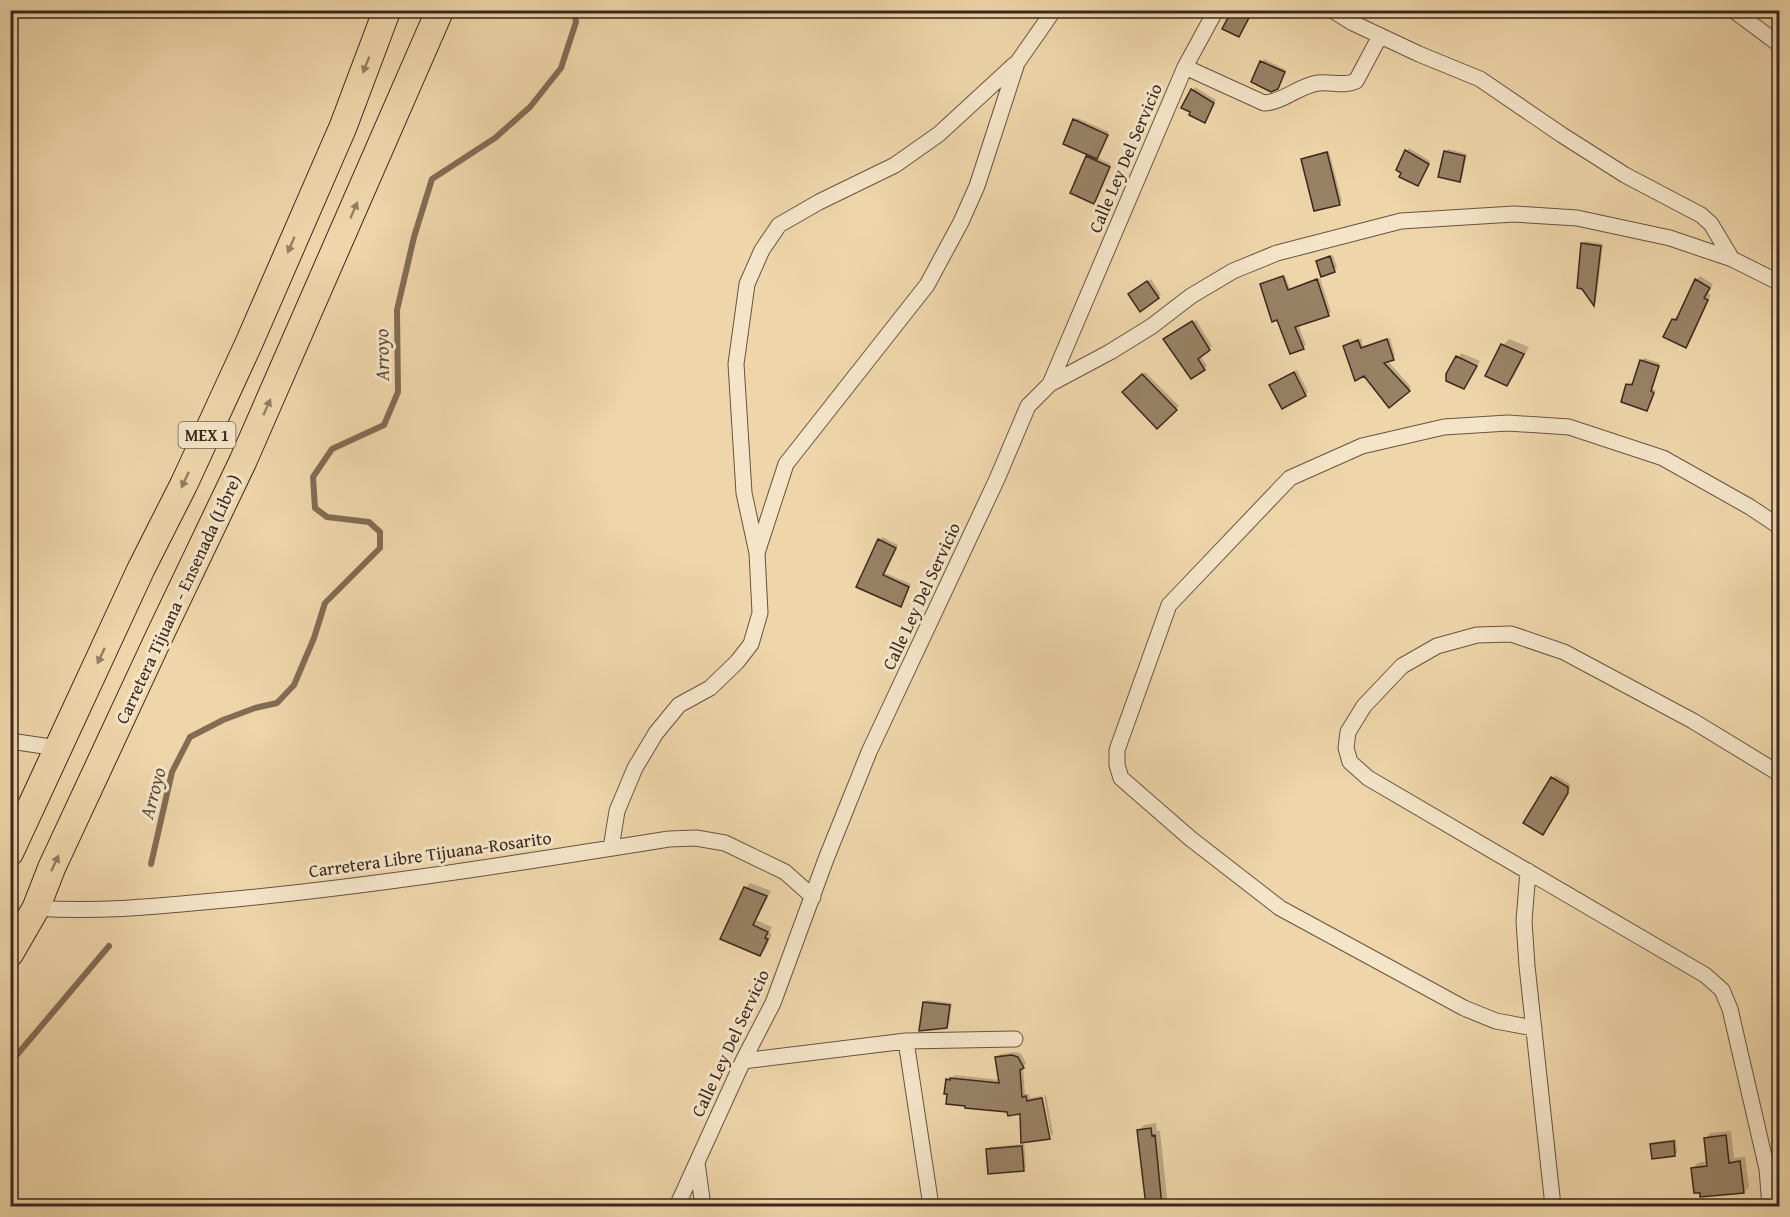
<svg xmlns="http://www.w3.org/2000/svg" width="1790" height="1217" viewBox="0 0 1790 1217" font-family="'Gentium Book Plus',serif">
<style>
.shadow{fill:#0003}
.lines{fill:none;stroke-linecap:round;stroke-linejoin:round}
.stream{stroke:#826c54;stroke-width:6}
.building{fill:#988266;stroke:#3b271c;stroke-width:1.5}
.street-casing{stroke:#685340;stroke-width:17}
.highway-casing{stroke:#3b271c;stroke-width:29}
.street{stroke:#f4e4c8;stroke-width:15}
.highway{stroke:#eed6aa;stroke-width:27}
.oneway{fill:#947e63}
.labels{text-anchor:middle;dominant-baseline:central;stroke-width:6;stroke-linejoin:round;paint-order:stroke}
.shield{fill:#f4e4c8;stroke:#726050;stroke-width:1.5}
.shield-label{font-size:16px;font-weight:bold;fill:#3b271c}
.street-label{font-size:18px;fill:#3b271c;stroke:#f4e4c8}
.water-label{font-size:20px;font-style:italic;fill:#5e4a38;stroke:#f4e4c8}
</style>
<rect width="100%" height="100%" fill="#eed6aa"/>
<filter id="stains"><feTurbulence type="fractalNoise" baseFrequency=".00333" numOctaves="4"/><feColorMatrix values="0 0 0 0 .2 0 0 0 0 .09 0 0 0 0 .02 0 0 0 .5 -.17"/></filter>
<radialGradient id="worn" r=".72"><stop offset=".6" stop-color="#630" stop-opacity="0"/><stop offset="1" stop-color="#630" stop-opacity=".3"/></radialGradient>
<path class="shadow" d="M 1264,59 L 1286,70 L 1277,88 L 1262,62 Z
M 1195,87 L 1216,100 L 1205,121 L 1192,111 L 1184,107 Z
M 1077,118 L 1109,132 L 1096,157 L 1111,164 L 1094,202 L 1087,157 L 1090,154 L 1075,120 Z
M 1409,148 L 1430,161 L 1418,184 L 1398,169 Z
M 1448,149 L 1467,154 L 1462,178 L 1459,180 L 1445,152 Z
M 1329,151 L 1342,201 L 1339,204 L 1302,159 L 1305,157 Z
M 1585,241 L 1603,244 L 1596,302 L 1595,304 L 1583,288 L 1583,244 Z
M 1333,255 L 1337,268 L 1322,275 L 1318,262 Z
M 1285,275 L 1290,289 L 1320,278 L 1331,312 L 1328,315 L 1298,324 L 1306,345 L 1303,347 L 1278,318 L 1261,285 Z
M 1700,276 L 1713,284 L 1707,293 L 1711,295 L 1690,342 L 1686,346 L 1673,319 L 1677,316 L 1679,316 L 1696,280 Z
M 1151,279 L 1161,295 L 1158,297 L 1133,291 Z
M 1196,320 L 1212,346 L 1200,355 L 1207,366 L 1192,377 L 1168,337 Z
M 1361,338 L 1363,346 L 1390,338 L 1395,356 L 1387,360 L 1411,387 L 1409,390 L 1344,346 Z
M 1509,339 L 1529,347 L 1513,378 L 1507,384 L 1503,345 Z
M 1461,353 L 1480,361 L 1464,388 L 1448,375 Z
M 1644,358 L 1660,363 L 1652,389 L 1656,390 L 1647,409 L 1628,385 L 1630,382 L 1634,383 L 1641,361 Z
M 1297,370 L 1308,392 L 1305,395 L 1274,383 Z
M 1145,372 L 1179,406 L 1157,427 L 1124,392 Z
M 882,537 L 898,545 L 885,573 L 911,584 L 900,605 L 858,586 Z
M 1555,775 L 1570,784 L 1570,789 L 1545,831 L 1525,823 Z
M 750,883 L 771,891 L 756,920 L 772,927 L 769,933 L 772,934 L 765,950 L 760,955 L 722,938 L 745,888 Z
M 927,1000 L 952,1003 L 949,1024 L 946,1027 L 925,1002 Z
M 1016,1052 L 1021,1054 L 1026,1063 L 1023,1067 L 1025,1094 L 1029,1094 L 1030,1098 L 1041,1096 L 1048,1137 L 1050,1137 L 1024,1141 L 1026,1167 L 1023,1170 L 987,1150 L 990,1147 L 1023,1144 L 1021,1112 L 1008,1111 L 947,1080 L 955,1075 L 1000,1080 L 997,1057 L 1000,1054 Z
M 1044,1095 L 1046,1095 L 1053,1134 L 1051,1136 Z
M 1156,1123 L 1157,1131 L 1160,1131 L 1168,1206 L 1147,1206 L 1138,1131 L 1144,1125 Z
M 1731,1131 L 1734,1158 L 1745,1157 L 1749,1187 L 1744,1192 L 1693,1168 L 1698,1163 L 1708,1161 L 1705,1138 L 1711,1133 Z
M 1676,1139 L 1677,1152 L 1675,1155 L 1652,1145 L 1654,1142 Z
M 1019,1203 L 1019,1206 L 987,1206 L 988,1205 Z"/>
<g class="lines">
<path class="stream" d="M 151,864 L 172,772 L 190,737 L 223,720 L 255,708 L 277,703 L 294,685 L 314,638 L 325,603 L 380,548 L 380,532 L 369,522 L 327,517 L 315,508 L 313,477 L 332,449 L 384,425 L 398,392 L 397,310 L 414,237 L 432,179 L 495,138 L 530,107 L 561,68 L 576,22 L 574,10
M 10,1063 L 109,946"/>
</g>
<path class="building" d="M 1232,10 L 1253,10 L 1239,37 L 1222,29 Z
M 1260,61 L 1285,72 L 1278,89 L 1271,92 L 1251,82 Z
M 1191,89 L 1214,103 L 1205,123 L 1189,115 L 1190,112 L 1181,108 Z
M 1073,119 L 1108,135 L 1097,159 L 1063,144 Z
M 1405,150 L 1429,164 L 1418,186 L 1399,177 L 1401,173 L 1396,170 Z
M 1444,151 L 1465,156 L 1460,182 L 1438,177 Z
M 1327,152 L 1340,205 L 1314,211 L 1301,159 Z
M 1086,156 L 1110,167 L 1094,204 L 1070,193 Z
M 1581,243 L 1601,246 L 1594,306 L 1582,289 L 1577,288 Z
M 1330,256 L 1335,272 L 1321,277 L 1316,261 Z
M 1283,276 L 1288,290 L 1317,279 L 1329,316 L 1295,327 L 1304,349 L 1290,354 L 1277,320 L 1272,322 L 1260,284 Z
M 1695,279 L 1710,288 L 1704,298 L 1708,300 L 1686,348 L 1663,337 L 1672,319 L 1676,320 Z
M 1147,281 L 1159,298 L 1140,312 L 1128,294 Z
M 1192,321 L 1210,350 L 1198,359 L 1205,370 L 1191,379 L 1163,339 Z
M 1387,339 L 1394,360 L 1384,363 L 1410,391 L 1389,408 L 1364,376 L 1355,381 L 1343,346 L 1358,340 L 1361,348 Z
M 1501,344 L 1524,354 L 1507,386 L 1485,376 Z
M 1456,356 L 1477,366 L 1464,389 L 1446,381 L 1446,374 Z
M 1640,360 L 1659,366 L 1651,391 L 1654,393 L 1647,411 L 1621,402 L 1626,384 L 1632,385 Z
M 1294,372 L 1306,396 L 1282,409 L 1269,385 Z
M 1142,374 L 1177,410 L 1157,429 L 1122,392 Z
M 878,539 L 896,548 L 883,575 L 909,587 L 901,607 L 856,587 Z
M 1551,777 L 1568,787 L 1568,793 L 1543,835 L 1523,823 Z
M 744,887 L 767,896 L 753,925 L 768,932 L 765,938 L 768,939 L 760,956 L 720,939 Z
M 923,1002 L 950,1005 L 947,1028 L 919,1031 Z
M 1012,1055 L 1018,1057 L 1024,1068 L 1020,1070 L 1022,1097 L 1026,1096 L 1027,1101 L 1042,1098 L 1050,1139 L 1021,1143 L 1020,1114 L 1008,1116 L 1007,1112 L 965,1108 L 965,1106 L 946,1104 L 947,1094 L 944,1094 L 946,1079 L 950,1080 L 950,1078 L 999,1083 L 995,1057 Z
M 1151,1128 L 1152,1136 L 1155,1135 L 1162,1206 L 1146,1206 L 1137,1130 Z
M 1726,1135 L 1729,1163 L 1740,1161 L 1744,1193 L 1700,1197 L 1700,1193 L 1694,1193 L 1691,1168 L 1707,1166 L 1704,1138 Z
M 1674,1141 L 1675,1156 L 1652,1159 L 1650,1144 Z
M 1022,1146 L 1024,1171 L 988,1174 L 986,1149 Z"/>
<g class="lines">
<defs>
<path id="street" d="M 1332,10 L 1353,23 L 1419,54 L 1480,79 L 1562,135 L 1625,175 L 1701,215 L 1711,224 L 1732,259
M 1733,10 L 1780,45
M 1185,67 L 1264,103 C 1284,102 1298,86 1318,83 C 1331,81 1344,87 1356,81 L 1380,36
M 1050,384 L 1110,352 L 1152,326 L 1191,296 L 1233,271 L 1277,253 L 1401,221 L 1514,214 L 1577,218 L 1670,238 L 1732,259 L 1780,283
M 757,553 L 744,493 L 736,364 L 747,284 L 762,250 L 779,225 L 819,202 L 895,165 L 939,134 L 1015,64
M 10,741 L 58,748
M 611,848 L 617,811 L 635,768 L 656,733 L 679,705 L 710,688 L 737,662 L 751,644 L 760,613 L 757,553 L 786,464 L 927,285 L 961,222 L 977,186 L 1017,63 L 1054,10
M 1528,871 L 1524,921 L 1527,966 L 1553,1206
M 36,908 C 103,913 169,905 236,899 C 381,885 525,862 669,839 L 696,838 L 725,843 L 785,872 L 813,897
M 1534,1028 L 1496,1021 L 1464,1008 L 1280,908 L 1191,839 L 1121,778 L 1117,765 L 1117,750 L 1169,605 L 1290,478 L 1362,446 L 1444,427 L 1508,423 L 1569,427 L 1663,458 L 1750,507 L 1780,527
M 906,1041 L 931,1206
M 743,1061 L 906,1041 L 1015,1039
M 697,1163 L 703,1206
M 677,1206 L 743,1061 L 773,1003 L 826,859 L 869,752 L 997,479 L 1028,406 L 1050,384 L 1185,67 L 1216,10
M 1770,1206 L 1767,1169 L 1730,1009 L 1722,990 L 1705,975 L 1368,778 L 1350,762 L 1346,748 L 1348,732 L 1364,706 L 1402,666 L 1437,646 L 1477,635 L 1511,634 L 1564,652 L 1693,721 L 1780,774"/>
<path id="highway" d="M 10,852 L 141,569 L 184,484 L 249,343 L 343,127 L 387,10
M 10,953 L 36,908 L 52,867 L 159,637 L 243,461 L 440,10"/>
</defs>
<use href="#street" class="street-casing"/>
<use href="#highway" class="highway-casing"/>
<use href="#street" class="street"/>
<use href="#highway" class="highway"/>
</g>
<defs><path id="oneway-solid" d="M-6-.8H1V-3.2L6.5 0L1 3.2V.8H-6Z" transform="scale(1.5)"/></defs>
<g class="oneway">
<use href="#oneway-solid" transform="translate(366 65) rotate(111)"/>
<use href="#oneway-solid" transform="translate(354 210) rotate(-67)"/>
<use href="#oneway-solid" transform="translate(291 245) rotate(113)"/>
<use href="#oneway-solid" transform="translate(267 407) rotate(-66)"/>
<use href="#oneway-solid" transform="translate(185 480) rotate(115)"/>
<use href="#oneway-solid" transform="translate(101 656) rotate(115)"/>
<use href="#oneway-solid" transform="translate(55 863) rotate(-65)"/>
</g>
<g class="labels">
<rect class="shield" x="178.5" y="422" width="57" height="26" rx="4.5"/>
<g class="shield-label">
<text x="207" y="435">MEX 1</text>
</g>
<g class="street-label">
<text transform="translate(1125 158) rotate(-67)">Calle Ley Del Servicio</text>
<text transform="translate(921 596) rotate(-65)">Calle Ley Del Servicio</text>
<text transform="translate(178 599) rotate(-65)">Carretera Tijuana - Ensenada (Libre)</text>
<text transform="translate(430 854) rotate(-8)">Carretera Libre Tijuana-Rosarito</text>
<text transform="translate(730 1043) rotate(-65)">Calle Ley Del Servicio</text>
</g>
<g class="water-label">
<text transform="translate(381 355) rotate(-91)">Arroyo</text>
<text transform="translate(152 793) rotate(-75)">Arroyo</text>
</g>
</g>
<rect width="1790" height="1217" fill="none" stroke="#eed6aa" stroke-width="36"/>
<rect x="12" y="12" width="1766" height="1193" fill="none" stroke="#3b271c" stroke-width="3"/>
<rect x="18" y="18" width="1754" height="1181" fill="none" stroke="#3b271c" stroke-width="1.5"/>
<rect width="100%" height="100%" filter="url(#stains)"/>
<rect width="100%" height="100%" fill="url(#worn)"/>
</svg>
